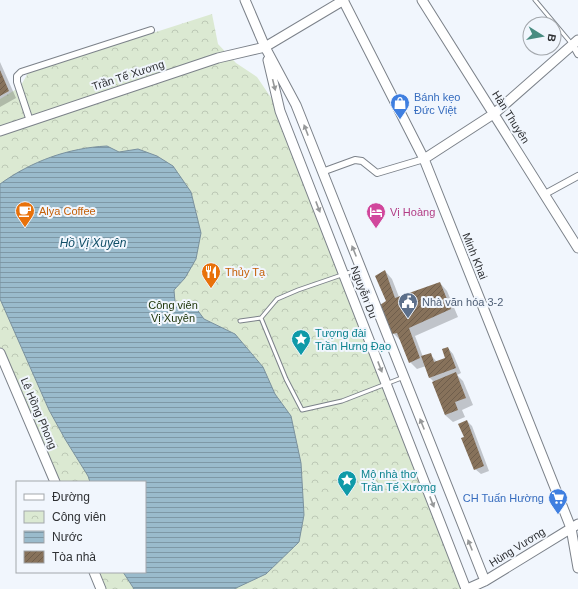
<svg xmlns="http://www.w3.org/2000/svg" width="578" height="589" viewBox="0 0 578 589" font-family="Helvetica,sans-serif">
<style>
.park{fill:url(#park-crowns)}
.water{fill:url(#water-rules);stroke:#7a919e}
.shadow{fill:#0003}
.building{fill:url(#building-hatch)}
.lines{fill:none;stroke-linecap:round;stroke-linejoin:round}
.lane-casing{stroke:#7c828a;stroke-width:5}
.street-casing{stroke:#7c828a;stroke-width:8}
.secondary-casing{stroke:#7c828a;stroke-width:11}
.lane{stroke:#fff;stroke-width:3}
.street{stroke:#fff;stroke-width:6}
.secondary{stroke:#fff;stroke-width:9}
.oneway{fill:#969899}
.labels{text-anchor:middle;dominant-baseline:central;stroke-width:4;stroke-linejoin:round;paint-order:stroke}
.street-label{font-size:11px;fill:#2e3033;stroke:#f1f6fd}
.shop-label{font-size:11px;fill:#366cbe;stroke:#f1f6fd;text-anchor:start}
.food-label{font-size:11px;fill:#c56008;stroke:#f1f6fd;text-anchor:start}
.hotel-label{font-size:11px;fill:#b23c85;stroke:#f1f6fd;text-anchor:start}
.service-label{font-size:11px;fill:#4e5e75;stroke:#f1f6fd;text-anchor:start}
.park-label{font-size:11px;fill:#21380c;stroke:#f1f6fd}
.culture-label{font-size:11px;fill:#0d838f;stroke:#f1f6fd;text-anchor:start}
.water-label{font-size:12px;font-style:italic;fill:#104e67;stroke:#f1f6fd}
</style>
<defs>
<pattern id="park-crowns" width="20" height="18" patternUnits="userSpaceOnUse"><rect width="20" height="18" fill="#dbe9d2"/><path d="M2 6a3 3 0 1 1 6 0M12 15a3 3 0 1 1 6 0" fill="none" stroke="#bcc8b5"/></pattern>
<pattern id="water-rules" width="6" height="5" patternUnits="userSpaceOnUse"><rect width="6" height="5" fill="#9abbcc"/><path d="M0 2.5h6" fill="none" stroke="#7e98a6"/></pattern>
<pattern id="building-hatch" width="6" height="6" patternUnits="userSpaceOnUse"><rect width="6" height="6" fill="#87725b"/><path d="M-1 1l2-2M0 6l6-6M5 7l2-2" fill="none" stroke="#6f5e4c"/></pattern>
</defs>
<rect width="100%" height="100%" fill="#f1f6fd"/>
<path class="park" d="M 212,14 L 218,44 L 236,63 L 257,77 L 280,111 L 466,589 L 102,589 L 95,572 L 145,572 L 145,482 L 57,482 L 0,348 L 0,99 L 20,87 L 28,73 Z"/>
<path class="water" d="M 107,146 L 119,152 L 138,149 L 157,156 L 173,166 L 191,192 L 201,233 L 196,259 L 185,278 L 174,290 L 175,302 L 193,304 L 204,319 L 235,334 L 263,367 L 275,394 L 291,416 L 301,463 L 304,515 L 299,542 L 266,574 L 234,589 L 134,589 L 123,572 L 145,572 L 145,482 L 90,482 L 88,476 L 65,439 L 49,410 L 0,299 L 0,184 C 32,161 68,148 107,146 Z"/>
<path class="shadow" d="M 0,62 L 16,98 L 0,107 Z
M 385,271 L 392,279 L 399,297 L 440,283 L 447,291 L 458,317 L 415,336 L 423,357 L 430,354 L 437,362 L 446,358 L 448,348 L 453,354 L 461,373 L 457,375 L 463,381 L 473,405 L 462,410 L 465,417 L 453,422 L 445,415 L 434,382 L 430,378 L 426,366 L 417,369 L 410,362 L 401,341 L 393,333 L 387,302 Z
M 467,421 L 472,426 L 489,471 L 481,474 L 475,469 Z"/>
<path class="building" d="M 0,70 L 9,91 L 0,96 Z
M 385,270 L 395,298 L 440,282 L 451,309 L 409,328 L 420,358 L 409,363 L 397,333 L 392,334 L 380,305 L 386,301 L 375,276 Z
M 448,347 L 456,368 L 429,378 L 421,356 L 431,353 L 434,362 L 445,358 L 442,349 Z
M 456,372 L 466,398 L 455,402 L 458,410 L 445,415 L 432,382 Z
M 467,420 L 484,466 L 474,470 L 461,438 L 464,437 L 458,424 Z"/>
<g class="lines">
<defs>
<path id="lane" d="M 535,0 L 571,43
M 359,269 L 298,290 L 277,299 L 261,318 L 286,379 L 302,410 L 342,401 L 404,377
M 240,321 L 261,318"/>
<path id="street" d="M 573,45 L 578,54
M 30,121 L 17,82 L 17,76 L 21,72 L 151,30
M 322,172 L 355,160 L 362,161 L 377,173 L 424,159
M 545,194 L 578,176"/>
<path id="secondary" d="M 245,0 L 265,47 L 296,105 L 485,581
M 343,0 L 424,159 L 571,528 L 578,568
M 422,0 L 578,248
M 268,60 L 280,111 L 466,589
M 0,131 L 218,58 L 265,47 L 344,0
M 424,159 L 495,113 L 578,40
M 0,353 L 55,482
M 94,572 L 101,589
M 467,589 L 485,581 L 578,524"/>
</defs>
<use href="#lane" class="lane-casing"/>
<use href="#street" class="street-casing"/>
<use href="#secondary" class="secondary-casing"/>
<use href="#lane" class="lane"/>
<use href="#street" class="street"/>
<use href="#secondary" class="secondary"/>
</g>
<defs><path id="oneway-solid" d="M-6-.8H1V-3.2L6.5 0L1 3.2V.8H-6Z"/></defs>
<g class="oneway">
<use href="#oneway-solid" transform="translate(274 85) rotate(76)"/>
<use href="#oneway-solid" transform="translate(306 130) rotate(-111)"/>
<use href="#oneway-solid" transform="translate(318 207) rotate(69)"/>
<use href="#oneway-solid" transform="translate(354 251) rotate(-112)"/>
<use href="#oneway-solid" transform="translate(380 367) rotate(69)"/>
<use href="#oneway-solid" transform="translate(422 424) rotate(-112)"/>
<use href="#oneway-solid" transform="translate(432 502) rotate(69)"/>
<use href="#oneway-solid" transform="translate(470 545) rotate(-112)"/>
</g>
<defs>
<symbol id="shop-pin" viewBox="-11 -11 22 30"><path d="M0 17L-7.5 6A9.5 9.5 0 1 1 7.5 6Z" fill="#3f7fe0" stroke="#f1f6fd"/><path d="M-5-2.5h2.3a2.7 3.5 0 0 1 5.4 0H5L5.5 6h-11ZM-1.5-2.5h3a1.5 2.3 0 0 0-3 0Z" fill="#fff"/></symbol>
<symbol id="cafe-pin" viewBox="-11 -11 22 30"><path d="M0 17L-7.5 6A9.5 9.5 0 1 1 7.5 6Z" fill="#e8710a" stroke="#f1f6fd"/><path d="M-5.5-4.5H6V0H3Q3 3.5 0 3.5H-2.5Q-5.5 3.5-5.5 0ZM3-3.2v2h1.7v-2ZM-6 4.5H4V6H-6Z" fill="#fff"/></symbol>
<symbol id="hotel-pin" viewBox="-11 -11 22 30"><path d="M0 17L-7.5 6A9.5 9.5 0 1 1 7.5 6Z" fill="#d1479c" stroke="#f1f6fd"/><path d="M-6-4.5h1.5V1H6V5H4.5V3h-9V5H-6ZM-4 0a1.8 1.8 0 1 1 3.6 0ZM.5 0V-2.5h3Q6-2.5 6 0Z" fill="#fff"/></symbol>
<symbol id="restaurant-pin" viewBox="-11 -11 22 30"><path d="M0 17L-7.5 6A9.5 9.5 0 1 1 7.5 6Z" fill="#e8710a" stroke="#f1f6fd"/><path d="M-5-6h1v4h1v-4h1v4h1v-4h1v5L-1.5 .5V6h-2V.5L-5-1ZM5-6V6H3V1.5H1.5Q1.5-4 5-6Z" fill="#fff"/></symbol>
<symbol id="civic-pin" viewBox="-11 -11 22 30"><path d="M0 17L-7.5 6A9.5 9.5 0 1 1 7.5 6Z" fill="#5c6f8a" stroke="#f1f6fd"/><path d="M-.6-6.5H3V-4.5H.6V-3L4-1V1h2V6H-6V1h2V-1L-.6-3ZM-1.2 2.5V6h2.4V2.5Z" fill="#fff"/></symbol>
<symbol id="sight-pin" viewBox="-11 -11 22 30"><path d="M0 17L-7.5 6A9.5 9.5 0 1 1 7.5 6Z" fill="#0f9aa8" stroke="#f1f6fd"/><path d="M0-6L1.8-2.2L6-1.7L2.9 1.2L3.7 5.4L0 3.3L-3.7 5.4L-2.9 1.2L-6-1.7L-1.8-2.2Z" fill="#fff"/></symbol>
<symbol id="supermarket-pin" viewBox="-11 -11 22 30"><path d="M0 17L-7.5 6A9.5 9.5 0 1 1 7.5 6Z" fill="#3f7fe0" stroke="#f1f6fd"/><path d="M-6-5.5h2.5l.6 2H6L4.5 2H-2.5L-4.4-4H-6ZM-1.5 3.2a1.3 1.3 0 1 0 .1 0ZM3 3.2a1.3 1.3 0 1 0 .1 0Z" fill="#fff"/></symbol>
</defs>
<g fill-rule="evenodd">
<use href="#shop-pin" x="389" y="92" width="22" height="30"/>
<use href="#cafe-pin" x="14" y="200" width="22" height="30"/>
<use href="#hotel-pin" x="365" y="201" width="22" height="30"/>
<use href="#restaurant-pin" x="200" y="261" width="22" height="30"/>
<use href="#civic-pin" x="397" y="291" width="22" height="30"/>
<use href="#sight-pin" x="290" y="328" width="22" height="30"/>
<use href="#sight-pin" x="336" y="469" width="22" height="30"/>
<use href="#supermarket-pin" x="547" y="487" width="22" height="30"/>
</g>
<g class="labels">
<g class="street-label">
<text transform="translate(128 75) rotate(-18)">Trần Tế Xương</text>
<text transform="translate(511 117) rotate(58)">Hàn Thuyên</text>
<text transform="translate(475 256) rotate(68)">Minh Khai</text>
<text transform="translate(364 292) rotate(69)">Nguyễn Du</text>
<text transform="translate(39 413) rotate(67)">Lê Hồng Phong</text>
<text transform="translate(517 547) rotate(-32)">Hùng Vương</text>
</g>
<g class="shop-label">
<text x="414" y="97">Bánh kẹo<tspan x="414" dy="13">Đức Việt</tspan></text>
<text x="544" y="498" text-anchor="end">CH Tuấn Hường</text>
</g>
<g class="food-label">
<text x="39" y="211">Alya Coffee</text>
<text x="225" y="272">Thủy Tạ</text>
</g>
<g class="hotel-label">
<text x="390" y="212">Vị Hoàng</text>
</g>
<g class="service-label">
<text x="422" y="302">Nhà văn hóa 3-2</text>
</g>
<g class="park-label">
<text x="173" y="305">Công viên<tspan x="173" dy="13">Vị Xuyên</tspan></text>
</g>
<g class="culture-label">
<text x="315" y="333">Tượng đài<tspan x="315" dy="13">Trần Hưng Đạo</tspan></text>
<text x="361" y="474">Mộ nhà thơ<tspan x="361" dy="13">Trần Tế Xương</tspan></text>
</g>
<g class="water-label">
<text x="93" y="243">Hồ Vị Xuyên</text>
</g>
</g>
<rect x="16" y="481" width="130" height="92" fill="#f1f6fd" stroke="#a3a7ac"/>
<rect x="24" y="494" width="20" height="6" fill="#ffffff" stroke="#a3a7ac"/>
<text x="52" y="501" font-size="12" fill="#2e3033">Đường</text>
<rect x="24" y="511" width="20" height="12" fill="url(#park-crowns)" stroke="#a3a7ac"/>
<text x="52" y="521" font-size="12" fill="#2e3033">Công viên</text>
<rect x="24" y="531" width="20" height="12" fill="url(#water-rules)" stroke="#a3a7ac"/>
<text x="52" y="541" font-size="12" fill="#2e3033">Nước</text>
<rect x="24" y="551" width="20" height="12" fill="url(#building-hatch)" stroke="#a3a7ac"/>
<text x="52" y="561" font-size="12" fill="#2e3033">Tòa nhà</text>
<g transform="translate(542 36) rotate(101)"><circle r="19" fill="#f1f6fd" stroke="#a3a7ac"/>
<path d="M0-3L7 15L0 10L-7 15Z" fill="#488c81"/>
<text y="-6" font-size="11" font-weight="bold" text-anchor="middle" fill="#2e3033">B</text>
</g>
</svg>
